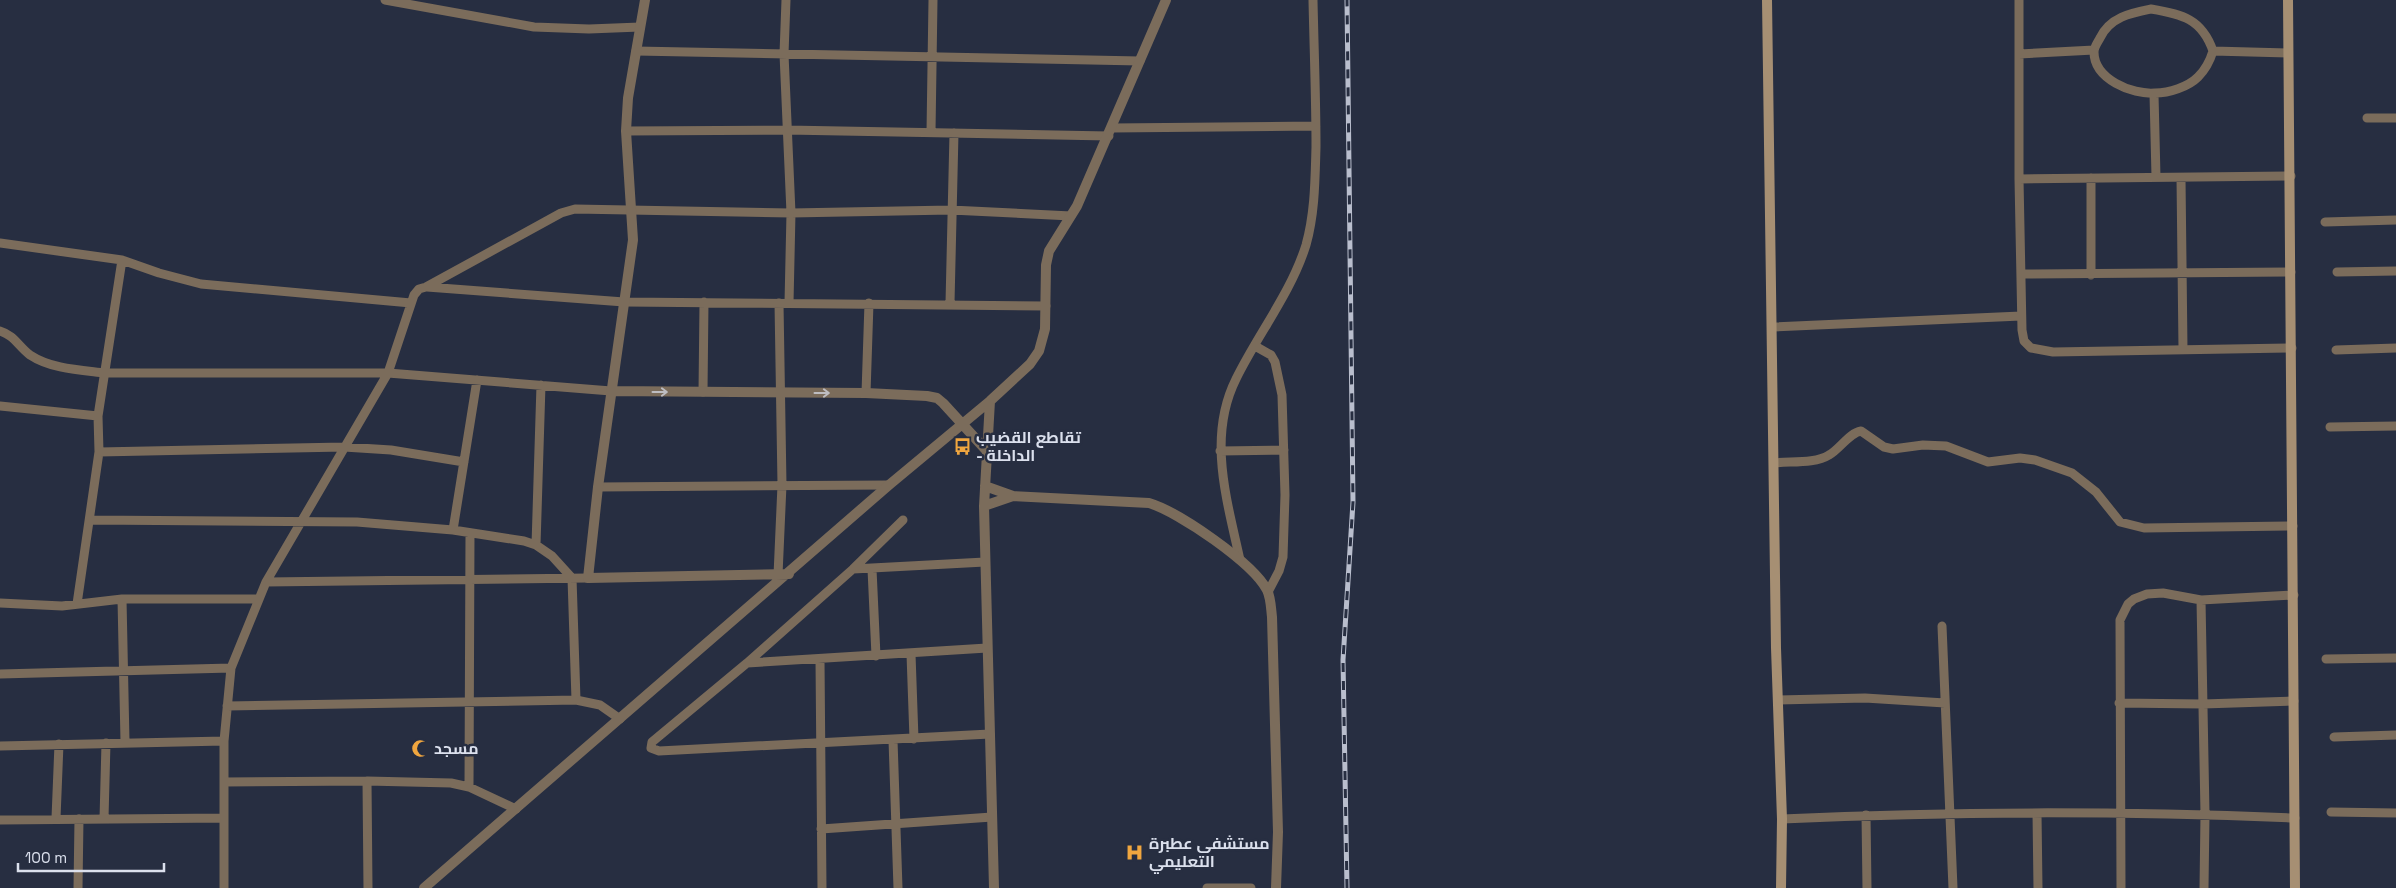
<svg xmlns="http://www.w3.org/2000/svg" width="2396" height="888" viewBox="0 0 2396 888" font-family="'Space Grotesk',Cairo,sans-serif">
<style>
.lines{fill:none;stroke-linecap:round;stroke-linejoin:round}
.minor{stroke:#7b6c5b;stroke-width:9}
.tertiary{stroke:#7b6c5b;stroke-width:10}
.secondary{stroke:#a68f73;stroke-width:10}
.rail-casing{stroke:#b9becd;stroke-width:5}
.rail{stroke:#272e41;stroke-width:3;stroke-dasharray:9;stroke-linecap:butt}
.oneway{stroke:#bebdc1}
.labels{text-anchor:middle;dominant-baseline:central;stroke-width:5;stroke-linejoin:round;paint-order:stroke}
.poi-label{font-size:16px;font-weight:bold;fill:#dbe0ed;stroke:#272e41;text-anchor:start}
</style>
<rect width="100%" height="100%" fill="#272e41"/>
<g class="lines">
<path class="minor" d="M 385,0 L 534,27 L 589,29 L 640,27
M 786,0 L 784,54 L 791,213 L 789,303
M 2019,0 L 2019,179 L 2022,330 L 2024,341 L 2031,348 L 2053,352 L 2292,348
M 2151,9 C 2182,14 2202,19 2213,51 C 2210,61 2206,69 2198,77 C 2188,87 2169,93 2155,93 C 2132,95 2094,79 2094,52 C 2094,47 2098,42 2100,38 C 2110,17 2131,13 2151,9 Z
M 636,51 L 1140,61
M 2213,51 L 2288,53
M 2019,54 L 2094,50
M 2154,94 L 2156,177
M 2367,118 L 2396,118
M 1112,128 L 1316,126
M 626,131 L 787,130 L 1109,136
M 931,132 L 933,0
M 2091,178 L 2091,275
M 2181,178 L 2183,349
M 2019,179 L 2291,176
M 2325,222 L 2396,220
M 0,243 L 122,260 L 159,273 L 201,284 L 411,303
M 2337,272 L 2396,271
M 2021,274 L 2291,272
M 427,287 L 624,302 L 1046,306
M 950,303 L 954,133
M 1772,327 L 2021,316
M 0,331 C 14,335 19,347 30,355 C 51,369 80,370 105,373 L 388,373 L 611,391
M 1255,346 L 1271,355 L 1275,362 L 1282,395 L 1285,495 L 1283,557 L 1279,571 L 1268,592
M 2336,350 L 2396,348
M 703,392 L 704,302
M 866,393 L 869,303
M 0,406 L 98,416
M 2330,427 L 2396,426
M 1220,451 L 1284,450
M 99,452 L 344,447 L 391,450 L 464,462
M 1774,463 C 1790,461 1815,464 1829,455 C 1840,449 1849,433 1861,431 L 1884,447 L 1893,449 L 1923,445 L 1946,446 L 1988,462 L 2020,458 L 2035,460 L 2072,473 L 2096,492 L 2120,522 L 2144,528 L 2293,526
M 598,487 L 889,485
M 90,520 L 357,522 L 453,530 L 524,541 L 536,545 L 552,556 L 572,578 L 576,700
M 903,520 L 853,569 L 747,663 L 652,742 L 651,748 L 659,751 L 990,734
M 453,530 L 477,380
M 536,545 L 541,385
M 1240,560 C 1227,500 1207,437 1236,379 C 1258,334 1291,293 1306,245 C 1315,213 1315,180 1316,147 C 1316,98 1314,49 1313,0
M 853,569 L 985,562
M 872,569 L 876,656
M 778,575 L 782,485 L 779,303
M 266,582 L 588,578
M 122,599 L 125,742
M 2201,600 L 2205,814 L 2204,888
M 0,603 L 62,606 L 122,599 L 258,599
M 77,604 L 99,452 L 98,416 L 122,260
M 1942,626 L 1953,888
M 911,654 L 914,739
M 2326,659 L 2396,658
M 820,660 L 822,888
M 747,663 L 987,648
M 0,674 L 231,668
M 1778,700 L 1865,698 L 1945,703
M 2119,703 L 2203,704 L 2294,701
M 227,706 L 576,700 L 600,705 L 620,719
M 2334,737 L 2396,735
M 893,740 L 898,888
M 0,746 L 224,741
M 367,781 L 368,888
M 224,782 L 367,781 L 451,783 L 469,787 L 516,809
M 469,787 L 470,533
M 2331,812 L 2396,813
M 2037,813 L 2038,888
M 1866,815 L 1867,888
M 56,818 L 59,744
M 104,819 L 106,743
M 1782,819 C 1953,811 2124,811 2295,818
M 0,820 L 224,818
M 821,829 L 992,817
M 78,888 L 79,819
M 224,888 L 224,741 L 231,668 L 266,582 L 388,373 L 414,295 L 419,289 L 426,287 L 561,213 L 575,209 L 791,213 L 951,210 L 1071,216
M 1207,888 L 1251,888
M 2121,888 L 2120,620 L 2128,604 L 2134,599 L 2147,594 L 2163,593 L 2201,600 L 2294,595"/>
<path class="tertiary" d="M 645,0 L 628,98 L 626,131 L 633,240 L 598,487 L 588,578 L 789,574
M 611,391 L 866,393 L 927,396 L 937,398 L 943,403 L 986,450
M 990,401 L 984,506 L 994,888
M 985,486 L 1013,496 L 1149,503 C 1179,512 1253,563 1267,590 C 1271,598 1271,609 1272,617 L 1278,832 L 1276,888
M 984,506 L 1013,496
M 424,888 L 889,485 L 990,401 L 1030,364 L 1039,351 L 1045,329 L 1046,265 L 1049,251 L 1077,206 L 1166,0"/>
<path class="secondary" d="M 1767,0 L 1776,648 L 1782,819 L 1781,888
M 2288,0 L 2295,888"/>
<defs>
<path id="rail" d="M 1347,888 L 1343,660 L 1353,502 L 1347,0"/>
</defs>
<use href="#rail" class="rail-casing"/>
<use href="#rail" class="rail"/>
</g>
<defs><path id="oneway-shaft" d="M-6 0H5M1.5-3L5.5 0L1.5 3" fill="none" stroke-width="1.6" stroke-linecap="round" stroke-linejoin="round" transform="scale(1.25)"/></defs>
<g class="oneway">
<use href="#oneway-shaft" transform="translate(660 392)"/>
<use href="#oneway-shaft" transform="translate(822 393)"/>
</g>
<defs>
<symbol id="bus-bare" viewBox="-9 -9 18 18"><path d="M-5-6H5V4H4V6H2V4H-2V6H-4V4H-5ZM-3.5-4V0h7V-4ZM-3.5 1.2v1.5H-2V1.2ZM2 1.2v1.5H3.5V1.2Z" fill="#f0a63f" stroke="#272e41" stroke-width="2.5" paint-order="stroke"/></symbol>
<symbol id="mosque-bare" viewBox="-9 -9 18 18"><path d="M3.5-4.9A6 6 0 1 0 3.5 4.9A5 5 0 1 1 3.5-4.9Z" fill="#f0a63f" stroke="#272e41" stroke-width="2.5" paint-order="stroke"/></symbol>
<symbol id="hospital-bare" viewBox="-9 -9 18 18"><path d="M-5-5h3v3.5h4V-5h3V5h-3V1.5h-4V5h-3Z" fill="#f0a63f" stroke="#272e41" stroke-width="2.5" paint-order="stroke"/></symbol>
</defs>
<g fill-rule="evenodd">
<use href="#bus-bare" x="950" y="434" width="25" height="25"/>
<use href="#mosque-bare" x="408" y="736" width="25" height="25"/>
<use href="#hospital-bare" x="1122" y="840" width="25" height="25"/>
</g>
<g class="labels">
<g class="poi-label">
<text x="976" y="437">تقاطع القضيب<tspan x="976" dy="18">- الداخلة</tspan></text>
<text x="434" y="748">مسجد</text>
<text x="1149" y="843">مستشفى عطبرة<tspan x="1149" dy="18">التعليمي</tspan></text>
</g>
</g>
<path d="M18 863v8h146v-8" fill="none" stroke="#dbe0ed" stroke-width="2.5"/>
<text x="25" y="863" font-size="15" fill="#dbe0ed" stroke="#272e41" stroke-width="4" paint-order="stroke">100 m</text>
</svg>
